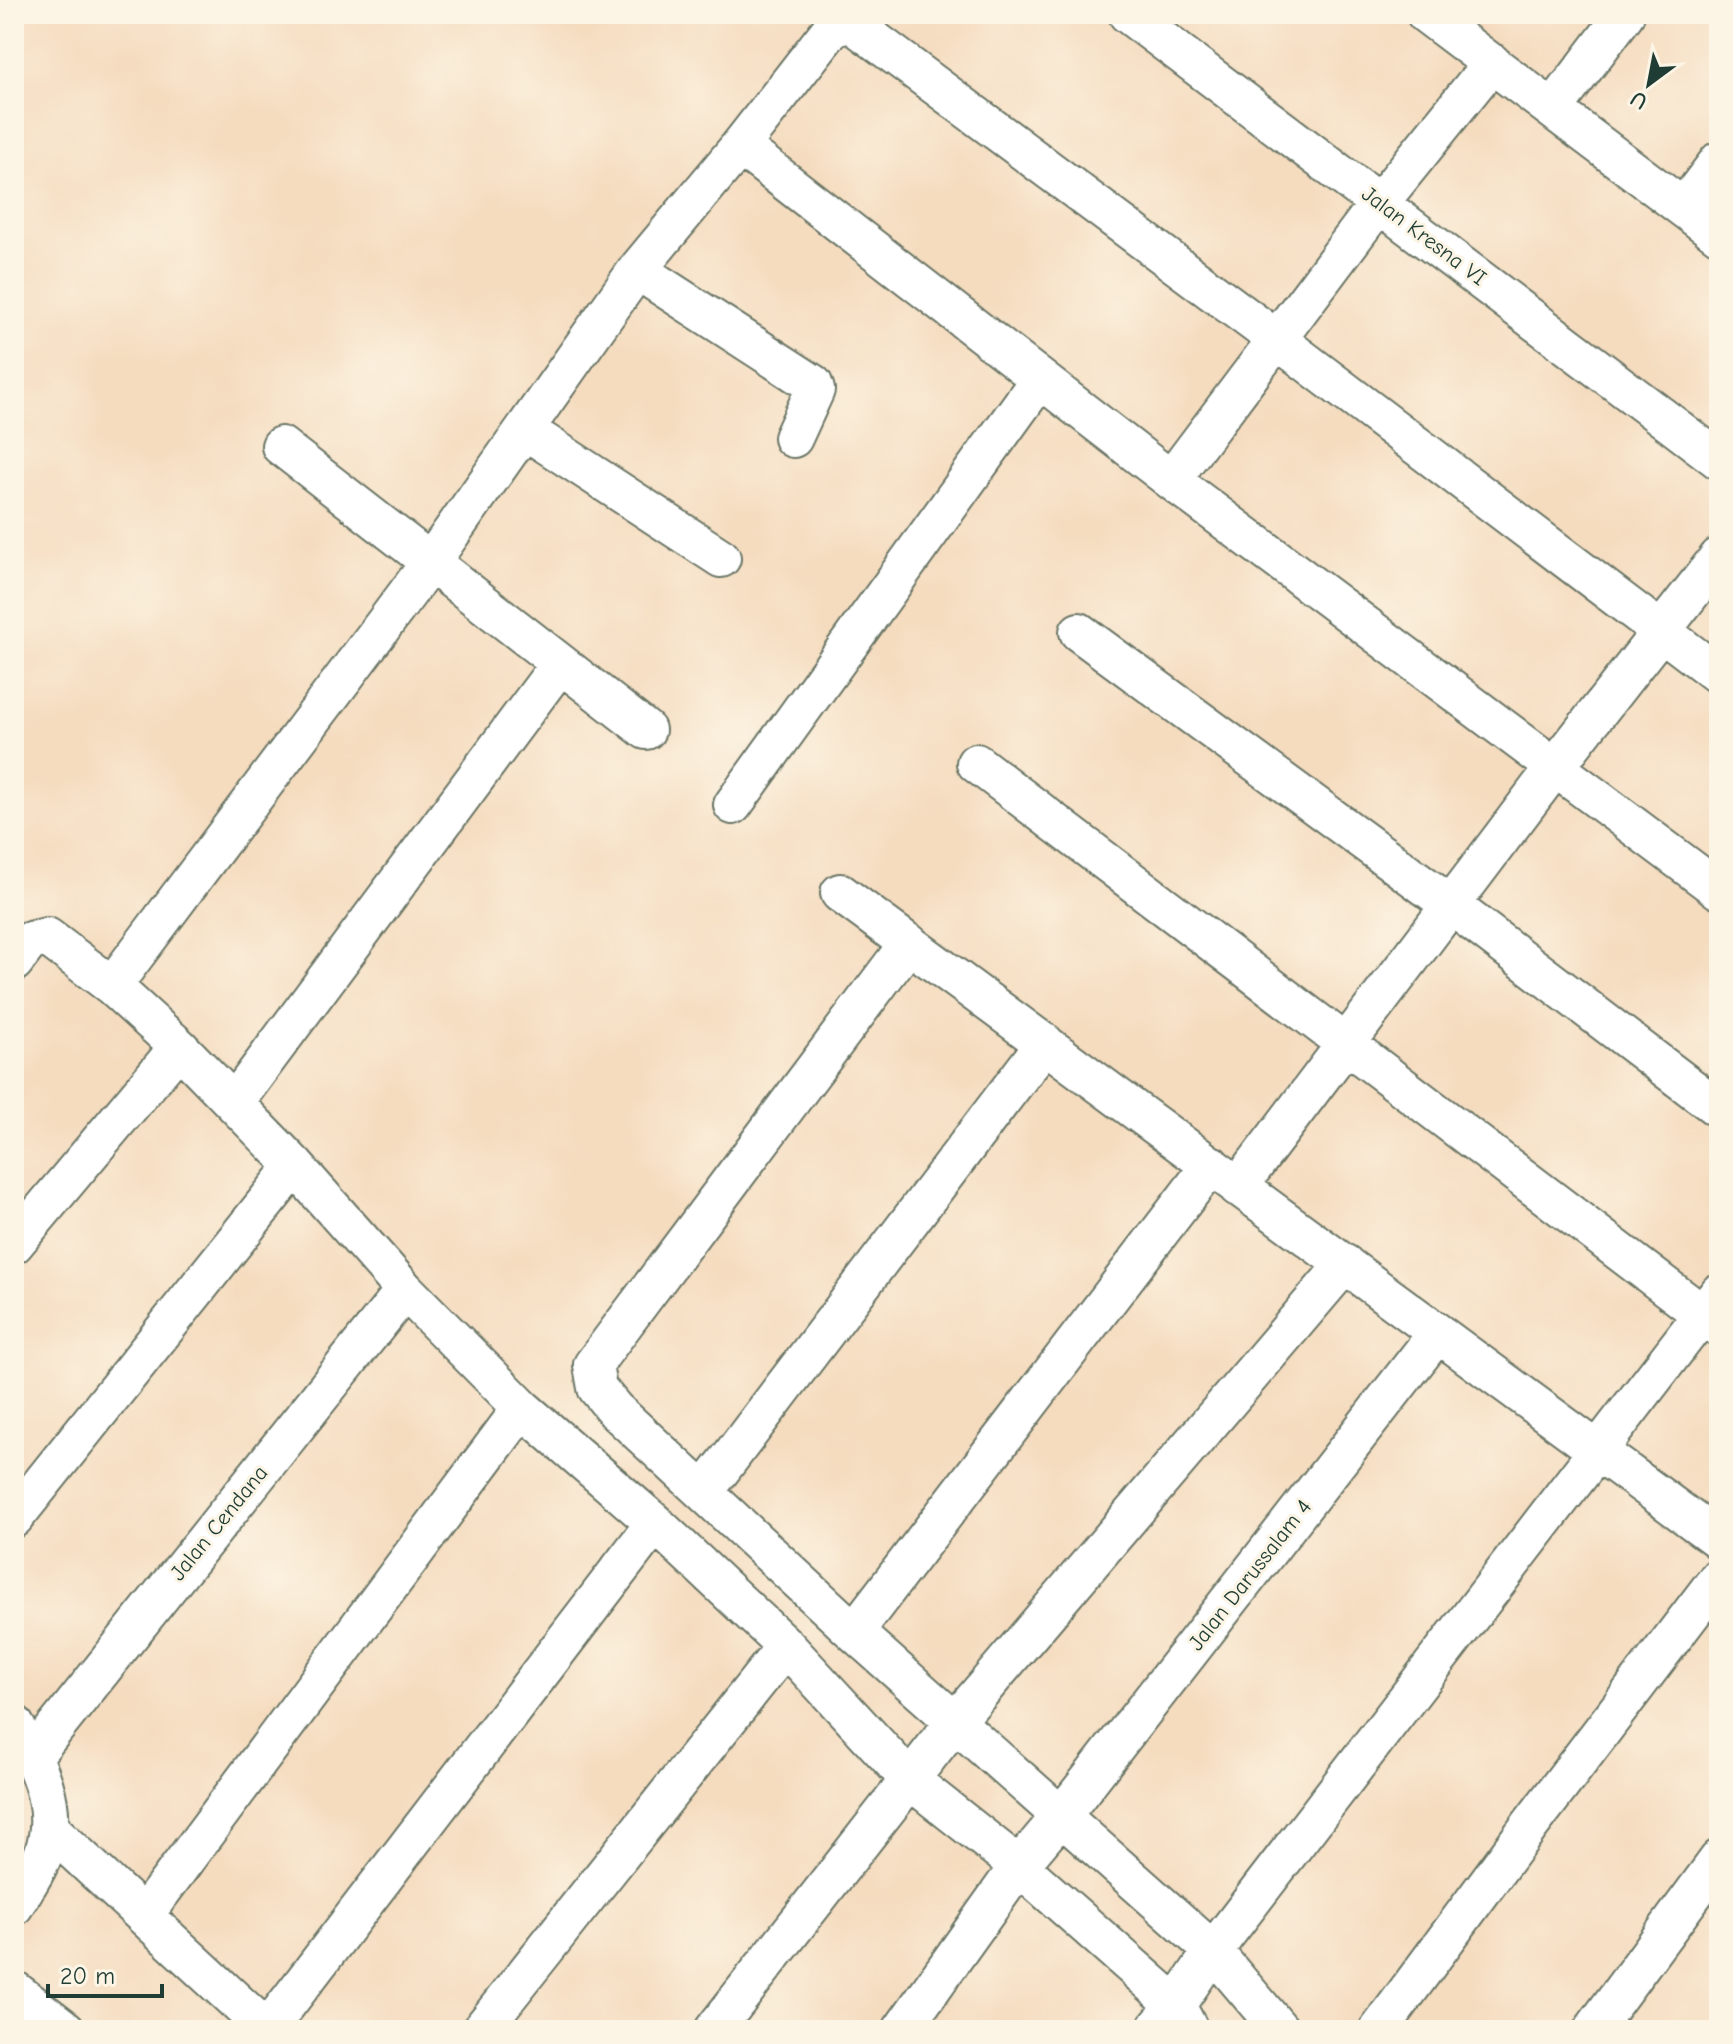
<svg xmlns="http://www.w3.org/2000/svg" width="1733" height="2044" viewBox="0 0 1733 2044" font-family="'Comic Neue',sans-serif">
<style>
.lines{fill:none;stroke-linecap:round;stroke-linejoin:round}
.street-casing{stroke:#6a7565;stroke-width:42}
.street{stroke:#fff;stroke-width:38}
.labels{text-anchor:middle;dominant-baseline:central;stroke-width:6;stroke-linejoin:round;paint-order:stroke}
.street-label{font-size:22px;fill:#1f3d34;stroke:#fcf5e5}
</style>
<rect width="100%" height="100%" fill="#fcf5e5"/>
<filter id="ink" filterUnits="userSpaceOnUse"><feTurbulence type="fractalNoise" baseFrequency=".0125" numOctaves="2"/><feDisplacementMap in="SourceGraphic" scale="16" xChannelSelector="R" yChannelSelector="G"/><feConvolveMatrix kernelMatrix="1 2 1 2 8 2 1 2 1" color-interpolation-filters="sRGB"/></filter>
<filter id="wash" filterUnits="userSpaceOnUse"><feTurbulence type="fractalNoise" baseFrequency=".006" numOctaves="4" result="noise"/><feDisplacementMap in="SourceGraphic" scale="32" xChannelSelector="R" yChannelSelector="G"/><feGaussianBlur stdDeviation="1.8" result="paint"/><feColorMatrix in="noise" values="0 0 0 0 0 0 0 0 0 0 0 0 0 0 0 0 0 1.4 0 .05"/><feComposite in="paint" operator="in"/></filter>
<g filter="url(#wash)">
<rect width="100%" height="100%" fill="#f5dcbf"/>
</g>
<g filter="url(#ink)">
<g class="lines">
<defs>
<path id="street" d="M 1128,14 L 1719,460
M 1426,14 L 1719,235
M 842,16 L 1276,339 L 1719,675
M 1553,109 L 1625,14
M 740,146 L 1171,480 L 1719,890
M 1684,207 L 1719,161
M 637,270 L 813,384 L 815,390 L 793,438
M 525,430 L 721,558
M 281,446 L 646,730
M 1171,480 L 1380,202 L 1492,63
M 1079,632 L 1452,906 L 1719,1109
M 976,763 L 1719,1327
M 733,805 L 1040,379
M 840,893 L 1719,1540
M 909,943 L 593,1365 L 597,1388 L 615,1410 L 854,1632 L 1213,1951 L 1280,2030
M 14,962 L 30,941 L 47,937 L 112,986 L 179,1047 L 295,1166 L 405,1290 L 522,1408 L 655,1523 L 786,1646 L 909,1779 L 1019,1866 L 1176,2005 L 1189,2030
M 112,986 L 430,563 L 637,270 L 740,146 L 843,14
M 234,1103 L 560,664
M 1238,1187 L 1555,767 L 1719,557
M 14,1244 L 179,1047
M 704,1492 L 1045,1043
M 14,1518 L 295,1166
M 854,1632 L 1211,1165
M 14,1724 C 37,1762 60,1806 44,1852 C 38,1870 24,1889 14,1906
M 33,1756 L 405,1290
M 49,1828 L 267,2030
M 144,1915 L 522,1408
M 14,1990 L 66,2030
M 267,2030 L 655,1523
M 481,2030 L 786,1646
M 714,2030 L 954,1723 L 1345,1264
M 902,2030 L 1019,1866 L 1062,1815 L 1437,1334
M 1155,2030 L 1176,2005 L 1213,1951 L 1719,1293
M 1379,2030 L 1531,1824 L 1719,1577
M 1593,2030 L 1719,1859"/>
</defs>
<use href="#street" class="street-casing"/>
<use href="#street" class="street"/>
</g>
</g>
<g class="labels">
<g class="street-label">
<text transform="translate(1424 236) rotate(37)">Jalan Kresna VI</text>
<text transform="translate(219 1523) rotate(-51)">Jalan Cendana</text>
<text transform="translate(1250 1575) rotate(-52)">Jalan Darussalam 4</text>
</g>
</g>
<rect width="1733" height="2044" fill="none" stroke="#fcf5e5" stroke-width="48"/>
<g transform="translate(1649 84) rotate(212)" stroke="#fcf5e5" stroke-width="6" paint-order="stroke">
<path d="M0-6L14 30L0 20L-14 30Z" fill="#1f3d34"/>
<text y="-12" font-size="22" font-weight="bold" text-anchor="middle" fill="#1f3d34">U</text>
</g>
<path d="M48 1984v12h114v-12" fill="none" stroke="#1f3d34" stroke-width="4"/>
<text x="60" y="1984" font-size="24" fill="#1f3d34" stroke="#fcf5e5" stroke-width="6" paint-order="stroke">20 m</text>
</svg>
